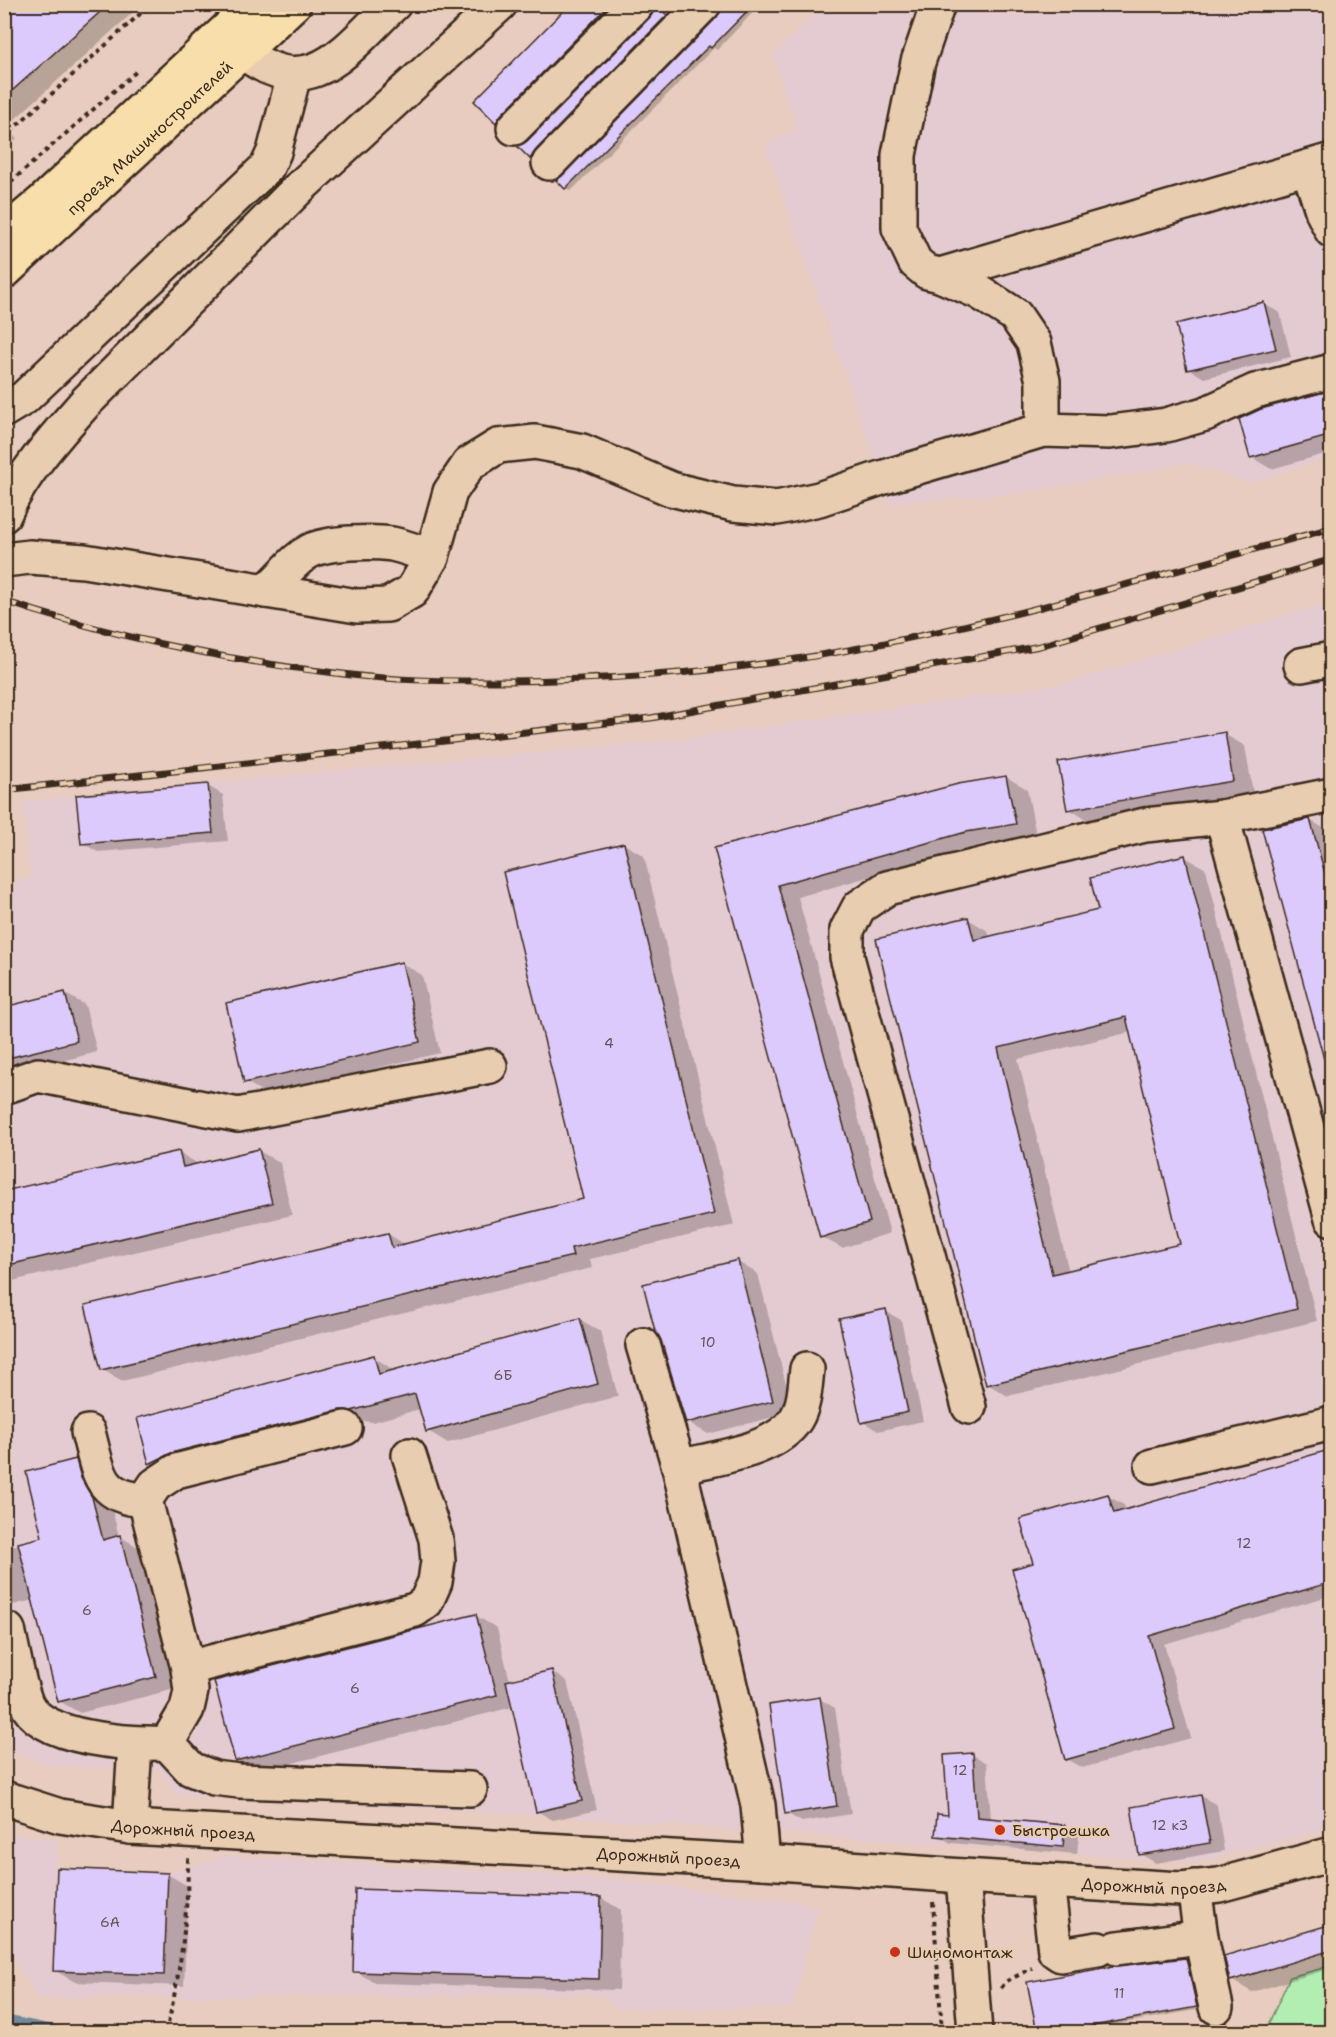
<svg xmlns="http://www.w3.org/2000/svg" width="1336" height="2037" viewBox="0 0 1336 2037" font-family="'Shantell Sans',sans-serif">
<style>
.built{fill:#e4cbd1}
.green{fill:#b2edb2;stroke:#768c68;stroke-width:1.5}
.shadow{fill:#0003;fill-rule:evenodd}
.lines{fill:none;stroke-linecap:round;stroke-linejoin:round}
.stream{stroke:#70899d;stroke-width:8}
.building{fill:#ddcafc;stroke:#3b2a1e;stroke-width:1.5;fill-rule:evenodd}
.minor-casing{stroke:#3b2a1e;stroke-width:38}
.major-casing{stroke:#3b2a1e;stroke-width:38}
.path{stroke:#3b2a1e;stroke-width:4;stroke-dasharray:4.5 4.5;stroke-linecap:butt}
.minor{stroke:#e9cdb0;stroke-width:33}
.major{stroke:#f8deab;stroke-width:33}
.rail-casing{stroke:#3b2a1e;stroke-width:7}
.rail{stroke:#e9cdb0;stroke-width:4.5;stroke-dasharray:14;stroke-linecap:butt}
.poi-dot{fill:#c8321e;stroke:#e9cdb0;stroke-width:2}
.labels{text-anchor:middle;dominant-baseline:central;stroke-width:4.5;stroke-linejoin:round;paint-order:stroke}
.number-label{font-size:14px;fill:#645256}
.street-label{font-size:16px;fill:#3b2a1e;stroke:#e9cdb0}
.poi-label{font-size:16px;fill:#3b2a1e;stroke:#e9cdb0;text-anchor:start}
</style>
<rect width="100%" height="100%" fill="#e7ccbf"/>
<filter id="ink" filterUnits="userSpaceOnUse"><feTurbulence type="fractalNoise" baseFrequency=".0167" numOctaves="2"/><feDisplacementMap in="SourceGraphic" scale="12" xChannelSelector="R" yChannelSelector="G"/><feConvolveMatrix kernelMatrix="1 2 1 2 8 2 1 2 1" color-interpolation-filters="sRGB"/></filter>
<g filter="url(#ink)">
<path class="built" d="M 824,5 L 1331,5 L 1331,457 L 1248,483 L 1189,463 L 1022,493 L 890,503 L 765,145 L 796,128 L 773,55 Z
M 1331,602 L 1331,1827 L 1197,1863 L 489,1812 L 176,1794 L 160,1770 L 55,1766 L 5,1750 L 4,886 L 31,878 L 23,802 L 76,795 L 666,741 L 1062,684 Z
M 4,1832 L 58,1841 L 57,1868 L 168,1873 L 224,1856 L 605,1878 L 818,1905 L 793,2008 L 617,2009 L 603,1995 L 37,1998 L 5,1941 Z"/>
<path class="green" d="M 1331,1966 L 1331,2032 L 1243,2032 L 1267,2027 L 1290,1977 Z"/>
<path class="shadow" d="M 4,4 L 142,4 L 5,128 L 17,139 L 4,150 Z
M 572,4 L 617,4 L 501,124 L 497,122 L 476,101 Z
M 724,4 L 761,4 L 717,50 L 714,48 L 571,191 L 566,188 L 558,180 L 719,18 Z
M 660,9 L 670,19 L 535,160 L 531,158 L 528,142 Z
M 1264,304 L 1280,313 L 1291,357 L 1204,378 L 1189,369 Z
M 1332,392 L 1332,452 L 1271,469 L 1251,457 Z
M 1224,734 L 1245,746 L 1253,792 L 1089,821 L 1069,809 Z
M 1006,777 L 1027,789 L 1036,835 L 987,843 L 798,897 L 890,1233 L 842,1248 L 821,1237 L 716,849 Z
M 208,786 L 223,795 L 228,841 L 98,852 L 82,843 Z
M 1310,820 L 1330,832 L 1332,837 L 1332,1081 L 1264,830 Z
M 624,844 L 644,856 L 734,1225 L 590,1259 L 592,1268 L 122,1381 L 102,1369 L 388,1234 L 406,1245 L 585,1200 Z
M 1185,857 L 1206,869 L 1317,1321 L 1008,1396 L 987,1384 L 968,919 L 988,931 L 990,938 L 1100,911 ZM 1131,1032 L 1182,1245 L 1069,1272 L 1018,1059 Z
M 401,963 L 422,975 L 440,1053 L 266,1094 L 246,1082 Z
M 64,993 L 85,1005 L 97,1052 L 4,1076 L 4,1008 Z
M 259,1151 L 280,1163 L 292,1215 L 4,1283 L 4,1193 L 178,1152 L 200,1165 Z
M 738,1262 L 758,1274 L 793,1412 L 708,1434 L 687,1422 Z
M 885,1311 L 901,1320 L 923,1421 L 878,1431 L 863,1422 Z
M 579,1319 L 600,1331 L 618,1396 L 448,1443 L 428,1431 L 420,1409 L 373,1422 L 362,1421 L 193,1464 L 171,1475 L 150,1463 L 139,1419 L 374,1357 L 395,1371 Z
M 1332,1450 L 1332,1595 L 1164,1644 L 1191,1738 L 1082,1768 L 1066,1759 L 1035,1564 L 1108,1496 L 1124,1505 L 1126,1511 Z
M 75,1461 L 96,1473 L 102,1491 L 112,1510 L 119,1536 L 141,1549 L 175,1689 L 80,1713 L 59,1701 L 34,1600 L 4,1607 L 4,1548 L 44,1538 Z
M 476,1616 L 497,1628 L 510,1681 L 552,1672 L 567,1681 L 597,1810 L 553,1820 L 537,1811 L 513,1707 L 257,1772 L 236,1760 Z
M 820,1699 L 835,1708 L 851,1814 L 802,1822 L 786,1813 Z
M 973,1755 L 987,1763 L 991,1820 L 1064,1827 L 1079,1835 L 1077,1854 L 951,1843 L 937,1835 L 950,1816 Z
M 1201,1796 L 1217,1805 L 1224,1851 L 1156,1863 L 1140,1854 Z
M 167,1874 L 188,1886 L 184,1986 L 75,1982 L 54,1970 Z
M 601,1898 L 621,1910 L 619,1990 L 375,1983 L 355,1971 Z
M 1332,1925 L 1332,1968 L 1252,1992 L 1231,1980 Z
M 1186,1959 L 1191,1962 L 1201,2009 L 1074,2032 L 1038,2032 L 1028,1984 Z"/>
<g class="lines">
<path class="stream" d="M 4,2019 L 68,2032"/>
</g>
<path class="building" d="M 4,4 L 109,4 L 4,98 Z
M 570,4 L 610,4 L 501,115 L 496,123 L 474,101 Z
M 655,4 L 667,15 L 536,150 L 530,159 L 517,146 L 527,141 L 650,17 Z
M 722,4 L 754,4 L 711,48 L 709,46 L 565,189 L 556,180 L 562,176 L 717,17 Z
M 1264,302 L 1276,349 L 1187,370 L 1176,324 Z
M 1332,390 L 1332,435 L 1250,458 L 1239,419 L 1261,409 Z
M 1225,732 L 1233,781 L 1067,810 L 1058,762 Z
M 1006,776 L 1016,824 L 966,832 L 778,885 L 870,1222 L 820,1238 L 714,848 L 958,784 Z
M 208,784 L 213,833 L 81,844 L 76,795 Z
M 1310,819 L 1332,899 L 1332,1063 L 1325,1063 L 1262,829 Z
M 624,843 L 714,1214 L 571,1248 L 573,1256 L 101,1370 L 85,1305 L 388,1233 L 392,1247 L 583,1199 L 503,872 Z
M 1185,855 L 1297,1309 L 986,1385 L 876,939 L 968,917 L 974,940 L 1098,910 L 1090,878 ZM 1126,1017 L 1180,1244 L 1052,1274 L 998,1048 Z
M 402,962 L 420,1042 L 244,1083 L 226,1003 Z
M 65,992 L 77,1041 L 4,1059 L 4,1007 Z
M 259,1149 L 272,1203 L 4,1266 L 4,1191 L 179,1151 L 183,1167 Z
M 738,1260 L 773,1401 L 686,1423 L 661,1340 L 655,1331 L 643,1284 Z
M 886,1309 L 908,1412 L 861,1423 L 839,1319 Z
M 580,1318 L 598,1384 L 426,1432 L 415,1394 L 351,1411 L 340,1410 L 171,1453 L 149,1464 L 137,1418 L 374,1355 L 379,1374 Z
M 1332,1449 L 1332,1582 L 1149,1636 L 1175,1729 L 1065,1760 L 1012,1569 L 1033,1563 L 1020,1519 L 1108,1494 L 1114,1513 Z
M 76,1459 L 81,1478 L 92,1497 L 103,1540 L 120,1535 L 156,1677 L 58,1702 L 18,1543 L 42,1537 L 26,1472 Z
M 476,1614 L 497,1695 L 235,1761 L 214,1681 Z
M 552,1670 L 582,1801 L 536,1812 L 506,1681 Z
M 820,1697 L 837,1806 L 785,1814 L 769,1705 Z
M 973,1753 L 977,1817 L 1065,1825 L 1063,1847 L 935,1836 L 937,1814 L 948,1815 L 944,1755 Z
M 1201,1795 L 1210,1843 L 1139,1855 L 1131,1807 Z
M 57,1868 L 168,1873 L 164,1975 L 53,1971 Z
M 355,1889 L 601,1897 L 599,1979 L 353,1972 Z
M 1332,1924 L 1332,1950 L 1230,1981 L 1224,1956 Z
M 1186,1958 L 1197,2007 L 1071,2030 L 1071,2032 L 1037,2032 L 1027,1982 L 1114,1966 Z"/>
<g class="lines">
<defs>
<g id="minor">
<path d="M 938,4 L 918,62 L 899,155 L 899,228 L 915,262 L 927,272 L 940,275 L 979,292 L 1015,315 L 1034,343 L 1043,381 L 1043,430"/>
<path d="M 243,52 C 311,105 346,49 394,4"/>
<path d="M 514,128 L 637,4"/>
<path d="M 549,163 L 704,4"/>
<path d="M 1308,167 L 1323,213 L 1332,231"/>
<path d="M 940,275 L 1332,160"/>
<path d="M 4,410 L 24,398 L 267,167 L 274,152 L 294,75"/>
<path d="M 4,515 C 22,473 56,436 86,402 L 298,189 L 500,4"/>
<path d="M 4,560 L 30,557 L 84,561 L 357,606 L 388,605 L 412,591 L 432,557 L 450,492 L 469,464 L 498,446 L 535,442 L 582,451 L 671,489 L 733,504 L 777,508 L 819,499 L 881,478 L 1043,430 L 1110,432 L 1166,425 L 1205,414 L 1255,391 L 1332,371"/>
<path d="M 265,591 C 281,580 292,560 310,551 C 328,542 372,541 392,544 C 406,547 419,552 432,557"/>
<path d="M 1301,665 L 1332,659"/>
<path d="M 1222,817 L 1332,1219"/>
<path d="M 4,1087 L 38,1075 L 238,1115 L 490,1066"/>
<path d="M 643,1345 L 679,1467 L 758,1805 L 763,1862"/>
<path d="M 969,1407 L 847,957 L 847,930 L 859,907 L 887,888 L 1145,825 L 1222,817 L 1332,795"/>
<path d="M 88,1432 C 99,1471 97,1497 145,1500"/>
<path d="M 1152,1466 L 1332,1423"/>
<path d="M 679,1467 C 714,1458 776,1451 796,1419 C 805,1404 805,1386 807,1369"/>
<path d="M 8,1630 C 14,1654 17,1680 26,1703 C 41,1740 132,1744 167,1743 L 191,1769 L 214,1778 L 239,1781 L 470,1789"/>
<path d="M 188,1668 L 415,1610 L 426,1602 L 435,1582 L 438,1561 L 436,1539 L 409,1455"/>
<path d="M 167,1743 L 187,1709 L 191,1691 L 188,1668 L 145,1500 L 155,1485 L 176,1471 L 345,1428"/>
<path id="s1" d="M 4,1798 L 60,1816 L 130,1827 L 763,1862 L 963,1876 L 1181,1889 L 1219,1885 L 1332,1854"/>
<path d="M 130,1827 L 135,1744"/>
<path d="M 963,1876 L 975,2032"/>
<path d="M 1047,1881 L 1055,1951 L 1061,1955 L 1098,1949"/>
<path d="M 1194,1887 L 1201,1937 L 1216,2007"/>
<path d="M 1117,1948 L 1201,1937"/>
</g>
<g id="major">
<path d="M 4,234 L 43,201 L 254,4"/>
<path id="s2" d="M 4,272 L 294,4"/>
</g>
</defs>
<use href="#minor" class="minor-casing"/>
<use href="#major" class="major-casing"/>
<path class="path" d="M 4,137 L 151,4
M 4,188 L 139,69
M 933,1902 L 942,2032
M 1001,1988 L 1007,1981 L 1032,1968
M 166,2032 C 180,1976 188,1917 188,1858"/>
<use href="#minor" class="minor"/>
<use href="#major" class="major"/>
<defs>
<path id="rail" d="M 4,601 C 114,637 228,661 343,674 C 396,681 452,681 506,681 C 601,680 696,674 790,660 C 974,632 1153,576 1332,528
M 4,790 L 651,718 L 1040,646 L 1332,559"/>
</defs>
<use href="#rail" class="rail-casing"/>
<use href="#rail" class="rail"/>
</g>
</g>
<g class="poi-dot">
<circle cx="1000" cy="1830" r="6"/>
<circle cx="895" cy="1952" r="6"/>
</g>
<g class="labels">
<g class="number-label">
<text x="609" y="1043">4</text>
<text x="708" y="1342">10</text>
<text x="503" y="1375">6Б</text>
<text x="1244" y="1543">12</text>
<text x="87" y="1610">6</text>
<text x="355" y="1688">6</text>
<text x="960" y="1770">12</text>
<text x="1170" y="1825">12 к3</text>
<text x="110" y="1922">6А</text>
<text x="1119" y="1993">11</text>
</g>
<g class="street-label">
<text stroke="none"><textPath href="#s2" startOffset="198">проезд Машиностроителей</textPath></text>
<text stroke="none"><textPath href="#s1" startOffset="183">Дорожный проезд</textPath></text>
<text stroke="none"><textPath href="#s1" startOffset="669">Дорожный проезд</textPath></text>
<text stroke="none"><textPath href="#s1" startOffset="1155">Дорожный проезд</textPath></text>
</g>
<g class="poi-label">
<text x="1012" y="1830">Быстроешка</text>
<text x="907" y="1952">Шиномонтаж</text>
</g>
</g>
<rect width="1336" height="2037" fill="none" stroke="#e9cdb0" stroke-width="24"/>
<rect x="12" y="12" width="1312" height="2013" fill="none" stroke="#3b2a1e" stroke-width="2" filter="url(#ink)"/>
</svg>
